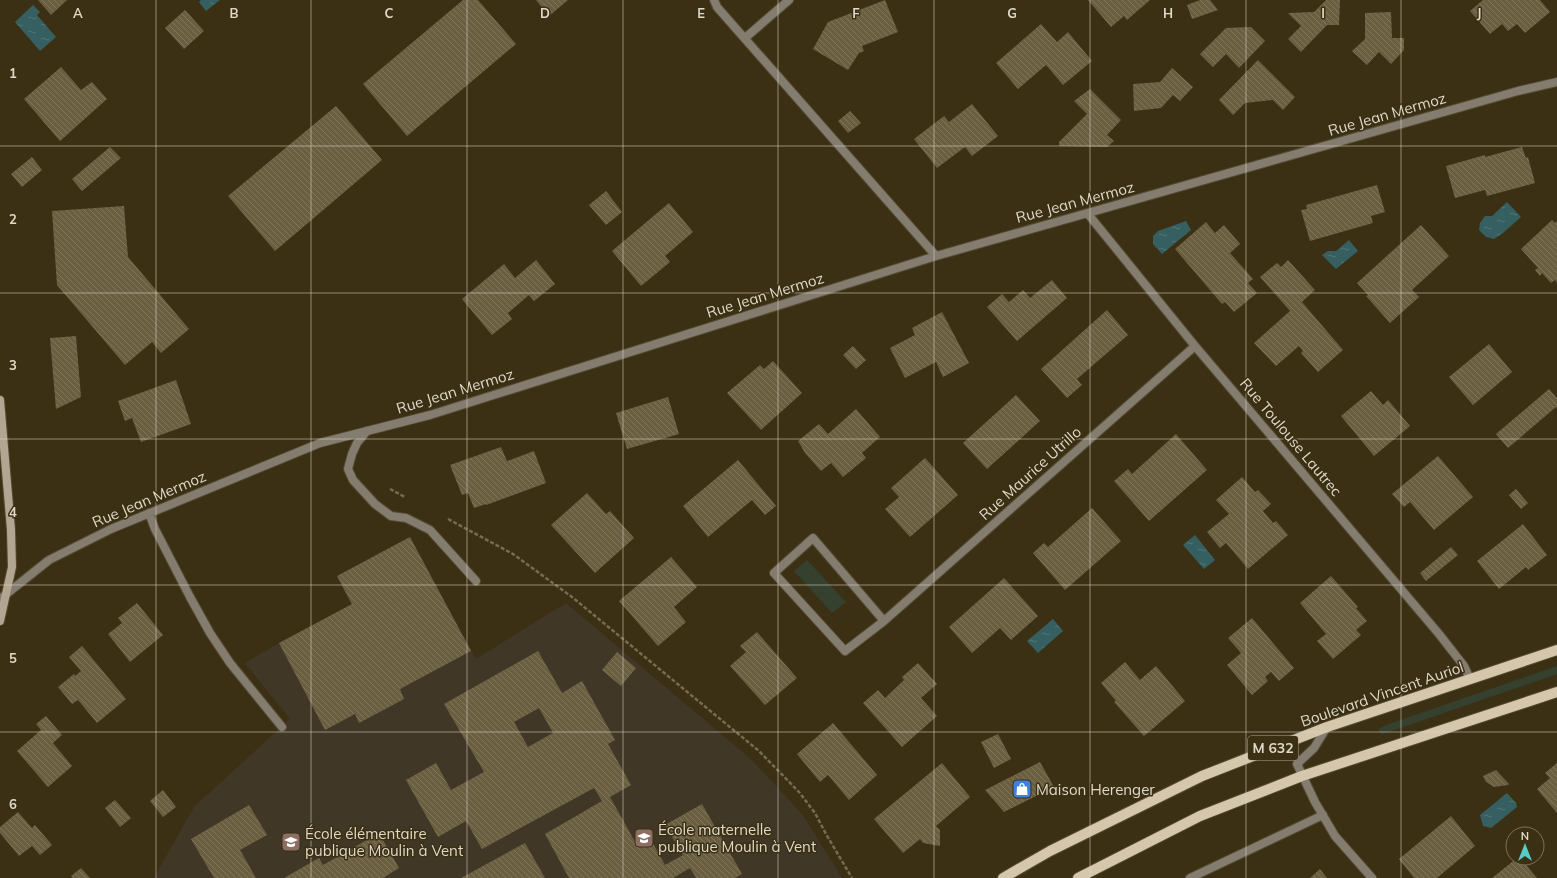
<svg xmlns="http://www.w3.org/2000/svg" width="1557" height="878" viewBox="0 0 1557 878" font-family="Mulish,sans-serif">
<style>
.education{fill:#413727}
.green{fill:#36402f}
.water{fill:url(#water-ripples)}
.building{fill:url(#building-back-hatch);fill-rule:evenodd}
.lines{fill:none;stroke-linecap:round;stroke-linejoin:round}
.lane-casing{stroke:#554b31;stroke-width:10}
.street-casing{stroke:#554b31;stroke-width:10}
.secondary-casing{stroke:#554b31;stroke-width:10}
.primary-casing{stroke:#554b31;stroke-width:12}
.path{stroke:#756c54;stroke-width:2.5;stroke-dasharray:4 2;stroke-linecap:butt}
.lane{stroke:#837c6f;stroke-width:8}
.street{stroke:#837c6f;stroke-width:8}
.secondary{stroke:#b2a692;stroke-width:8}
.primary{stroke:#d5c7ac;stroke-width:10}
.grid{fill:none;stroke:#dfd9c9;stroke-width:1;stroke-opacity:0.55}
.labels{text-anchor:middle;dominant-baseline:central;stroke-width:3;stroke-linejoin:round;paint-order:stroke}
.shield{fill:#3b3014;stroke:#aea693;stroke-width:1}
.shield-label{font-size:14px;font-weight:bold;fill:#dfd9c9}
.street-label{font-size:15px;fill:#dfd9c9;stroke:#3b3014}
.poi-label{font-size:15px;fill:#dfd9c9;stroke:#3b3014;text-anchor:start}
.grid-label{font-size:13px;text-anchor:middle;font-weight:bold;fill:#dfd9c9;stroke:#3b3014;stroke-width:3;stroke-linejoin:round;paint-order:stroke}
</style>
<defs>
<pattern id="water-ripples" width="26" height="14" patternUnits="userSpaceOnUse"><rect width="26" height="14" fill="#355f61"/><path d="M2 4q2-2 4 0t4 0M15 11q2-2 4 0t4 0" fill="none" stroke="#527576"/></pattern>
<pattern id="building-back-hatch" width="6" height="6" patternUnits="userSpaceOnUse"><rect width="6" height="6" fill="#6b5f41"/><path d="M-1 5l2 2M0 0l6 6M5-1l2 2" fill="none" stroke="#80755b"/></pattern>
</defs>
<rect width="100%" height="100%" fill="#3b3014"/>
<path class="education" d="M 410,537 L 476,659 L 566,603 L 753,761 L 803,815 L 842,878 L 154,878 L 194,807 L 290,719 L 245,663 L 279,643 L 351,605 L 337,576 Z"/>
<path class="green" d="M 807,560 L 846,602 L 832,613 L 794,571 Z
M 1557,666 L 1557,674 L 1383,734 L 1379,732 L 1379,729 L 1386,725 Z"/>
<path class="water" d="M 201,0 L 220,0 L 206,11 L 199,2 Z
M 33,5 L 40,12 L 37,15 L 56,37 L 40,51 L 15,22 Z
M 1507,202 L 1521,217 L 1503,233 L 1494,239 L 1486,237 L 1479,230 L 1480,223 L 1485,216 L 1492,216 Z
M 1186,221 L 1191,230 L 1162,254 L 1153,244 L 1153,236 L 1158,231 Z
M 1349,240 L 1358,251 L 1336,269 L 1322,255 L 1328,251 L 1336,251 Z
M 1195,535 L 1215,560 L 1204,569 L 1183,545 Z
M 1053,619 L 1063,631 L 1038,653 L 1027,641 Z
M 1507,793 L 1516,803 L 1517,807 L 1491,828 L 1483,826 L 1480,815 Z"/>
<path class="building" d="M 38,0 L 67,0 L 51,15 Z
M 463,0 L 478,0 L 516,44 L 407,136 L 363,84 Z
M 536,0 L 568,0 L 549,16 Z
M 885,0 L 898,32 L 862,46 L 864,51 L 859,53 L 848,70 L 813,49 L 828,22 Z
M 1088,0 L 1150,0 L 1127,20 L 1124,16 L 1111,27 Z
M 1200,0 L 1210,0 L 1218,10 L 1192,19 L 1187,5 Z
M 1326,0 L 1340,0 L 1339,25 L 1327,25 L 1301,52 L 1288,39 L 1301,26 L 1288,13 L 1314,12 Z
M 1483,0 L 1540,0 L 1550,12 L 1525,33 L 1517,24 L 1508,31 L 1502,24 L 1490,34 L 1470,11 Z
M 185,10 L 204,31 L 184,49 L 165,28 Z
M 1391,12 L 1392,38 L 1404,38 L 1404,50 L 1391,64 L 1379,52 L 1367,65 L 1352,51 L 1365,39 L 1365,13 Z
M 1041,24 L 1057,42 L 1068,32 L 1092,61 L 1063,85 L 1046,65 L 1018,89 L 996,63 Z
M 1251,27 L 1265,41 L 1239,68 L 1226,54 L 1213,67 L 1200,54 L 1226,28 Z
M 1258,60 L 1295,97 L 1283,110 L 1273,100 L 1245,103 L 1233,115 L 1219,100 Z
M 61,67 L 81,90 L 92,82 L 107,99 L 60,141 L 24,99 Z
M 1172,68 L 1193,87 L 1180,101 L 1173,95 L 1161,108 L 1134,111 L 1133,84 L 1160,82 Z
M 1090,89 L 1121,120 L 1107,135 L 1114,141 L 1107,147 L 1059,146 L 1059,142 L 1087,114 L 1074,101 Z
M 972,104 L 998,136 L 972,156 L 965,147 L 937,168 L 914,139 L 944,116 L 949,122 Z
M 336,106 L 382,160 L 275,251 L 228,196 Z
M 850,111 L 861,123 L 848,133 L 838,121 Z
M 110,147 L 121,158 L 82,191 L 72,179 Z
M 1522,147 L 1526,158 L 1528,157 L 1535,183 L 1487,196 L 1485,190 L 1455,198 L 1446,166 L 1485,155 L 1485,157 Z
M 32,157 L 42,170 L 22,187 L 11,174 Z
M 1377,185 L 1385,212 L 1371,216 L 1373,223 L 1310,241 L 1301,210 L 1307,209 L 1306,205 Z
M 606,191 L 622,212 L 606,225 L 589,205 Z
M 669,203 L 693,232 L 665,256 L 670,262 L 641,286 L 612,251 Z
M 124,206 L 128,257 L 189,329 L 161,353 L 152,342 L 125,365 L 57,285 L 52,211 Z
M 1552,220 L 1555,223 L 1557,221 L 1557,283 L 1555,280 L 1551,283 L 1542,273 L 1540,276 L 1535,270 L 1538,268 L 1521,249 Z
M 1206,222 L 1215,233 L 1224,225 L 1240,244 L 1230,253 L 1253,279 L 1248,283 L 1257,293 L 1234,312 L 1225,302 L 1222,304 L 1175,249 Z
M 1421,225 L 1449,256 L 1412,290 L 1419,297 L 1390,323 L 1366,296 L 1368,295 L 1357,283 Z
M 536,260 L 555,284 L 534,301 L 529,295 L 508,313 L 512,319 L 492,335 L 462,299 L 504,264 L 515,278 Z
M 1288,260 L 1315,290 L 1302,302 L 1343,350 L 1318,372 L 1301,353 L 1303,351 L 1299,346 L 1276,366 L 1254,343 L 1290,311 L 1260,277 L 1277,263 L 1281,267 Z
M 1052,280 L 1067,298 L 1017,341 L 987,307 L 1002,294 L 1009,302 L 1023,290 L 1030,298 Z
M 1107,310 L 1128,335 L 1077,379 L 1082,385 L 1067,398 L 1041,369 Z
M 942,312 L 969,363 L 943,377 L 936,362 L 905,378 L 890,348 L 915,335 L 912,328 Z
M 76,336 L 81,397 L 56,409 L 50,338 Z
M 1489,344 L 1512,372 L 1473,405 L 1449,377 Z
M 853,346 L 866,360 L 856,369 L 843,355 Z
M 773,361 L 802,393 L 761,430 L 727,393 L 760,365 L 764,369 Z
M 176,380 L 191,424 L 141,442 L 132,418 L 125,421 L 118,401 Z
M 1549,389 L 1557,398 L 1557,409 L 1556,407 L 1508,448 L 1496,434 Z
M 1371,391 L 1383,405 L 1388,400 L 1410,426 L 1374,456 L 1341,416 Z
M 1016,395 L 1040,421 L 987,469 L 963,443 Z
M 668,397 L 679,434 L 627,449 L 616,413 Z
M 856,409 L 880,437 L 862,453 L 866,458 L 843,477 L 831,463 L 821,471 L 805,453 L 798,441 L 819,424 L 828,434 Z
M 1176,434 L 1207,470 L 1149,521 L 1114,481 L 1128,469 L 1132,474 Z
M 501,447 L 507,461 L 534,451 L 546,483 L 486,505 L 486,504 L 474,508 L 468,493 L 462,495 L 450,465 Z
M 1438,456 L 1473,497 L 1434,530 L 1410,502 L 1404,507 L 1392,494 Z
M 925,458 L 958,495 L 910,537 L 885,509 L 899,497 L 891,488 Z
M 738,460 L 776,506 L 765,515 L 752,500 L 708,537 L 683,506 Z
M 1242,477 L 1255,492 L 1258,490 L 1271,504 L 1263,511 L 1273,523 L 1276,521 L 1288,535 L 1248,569 L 1226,543 L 1220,548 L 1207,532 L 1229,514 L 1216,500 Z
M 1516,489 L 1528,503 L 1521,509 L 1509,495 Z
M 587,493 L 606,514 L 610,511 L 634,538 L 595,573 L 551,525 Z
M 1092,508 L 1121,541 L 1065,590 L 1033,553 L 1044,543 L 1048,547 Z
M 1523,524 L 1547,555 L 1528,570 L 1526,567 L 1499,589 L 1477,561 Z
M 410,537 L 471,651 L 400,689 L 404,699 L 359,723 L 355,714 L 325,730 L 279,643 L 352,604 L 337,576 Z
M 1451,547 L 1458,555 L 1426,581 L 1420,573 Z
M 671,557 L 697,587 L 674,607 L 686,622 L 658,646 L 619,601 Z
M 1331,576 L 1358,607 L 1356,608 L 1367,621 L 1356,630 L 1361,635 L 1333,659 L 1317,641 L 1326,634 L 1300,603 Z
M 1004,578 L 1038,616 L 1011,640 L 1000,628 L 972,653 L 949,627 Z
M 137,603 L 163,635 L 130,662 L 108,634 L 122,623 L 118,618 Z
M 1252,618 L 1294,668 L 1279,681 L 1271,672 L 1265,677 L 1268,681 L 1252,695 L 1227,665 L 1241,653 L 1228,638 Z
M 757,632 L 797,678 L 765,705 L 730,666 L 746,652 L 740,646 Z
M 82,646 L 126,699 L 97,723 L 78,700 L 72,704 L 58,687 L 74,674 L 75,676 L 81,671 L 69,657 Z
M 538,651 L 562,693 L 582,681 L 615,740 L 608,744 L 631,785 L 610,797 L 634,840 L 647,833 L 665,865 L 683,855 L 665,825 L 702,804 L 742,874 L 735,878 L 696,878 L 690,868 L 673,878 L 569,878 L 545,834 L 602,801 L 594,788 L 482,849 L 466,821 L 438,837 L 406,780 L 436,763 L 451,790 L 484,772 L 444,704 ZM 539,708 L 553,733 L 528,747 L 514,722 Z
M 617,652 L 636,668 L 621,686 L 602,670 Z
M 1125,662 L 1140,680 L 1156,666 L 1185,701 L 1144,736 L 1114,702 L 1116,701 L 1101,683 Z
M 918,663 L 937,684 L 921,698 L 937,716 L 902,747 L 863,703 L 878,690 L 885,698 L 904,680 L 902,677 Z
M 46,716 L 62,735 L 53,743 L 72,766 L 48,787 L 17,751 L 41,730 L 36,724 Z
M 833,723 L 877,775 L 849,800 L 828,775 L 820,782 L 797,754 Z
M 998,734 L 1011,759 L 994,768 L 981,742 Z
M 1040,762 L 1054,787 L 1004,812 L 985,790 Z
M 942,763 L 970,797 L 936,826 L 940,830 L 940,846 L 923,843 L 920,839 L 903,853 L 874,819 Z
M 1557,763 L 1557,813 L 1537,789 L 1550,778 L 1545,773 Z
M 1496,770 L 1509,784 L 1508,785 L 1494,787 L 1486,782 L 1483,776 Z
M 163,790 L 176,807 L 163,817 L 150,801 Z
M 115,800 L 131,818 L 120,827 L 105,808 Z
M 249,805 L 267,835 L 240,850 L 256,878 L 214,878 L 191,839 Z
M 18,812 L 32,828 L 35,825 L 52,845 L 40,855 L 32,846 L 19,856 L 0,833 L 0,827 Z
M 1451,816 L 1475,846 L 1437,878 L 1414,878 L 1399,859 Z
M 379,833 L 399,868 L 383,878 L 284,878 L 319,858 L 323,865 Z
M 525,843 L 545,878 L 461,878 Z
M 1517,858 L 1520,858 L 1537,878 L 1492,878 Z
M 81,868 L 90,878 L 73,878 L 71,876 Z
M 1320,869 L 1327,878 L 1310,878 Z"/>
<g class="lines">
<defs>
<path id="lane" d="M 367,431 L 357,443 L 352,454 L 348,469 L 353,480 L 375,504 L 391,516 L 406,518 L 430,530 L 476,581
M 149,513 L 155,529 L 190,597 L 210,633 L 230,663 L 282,727
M 1190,878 L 1323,815"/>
<path id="street" d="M 714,0 L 717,7 L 936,256
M 745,38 L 789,0
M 1088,214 L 1195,346 L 1439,634 L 1464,666 L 1470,679
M 0,599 L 49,560 L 111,529 L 320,443 L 430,415 L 936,256 L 1518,91 L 1557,82
M 884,621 L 813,538 L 774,573 L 845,651 L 884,621 L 1195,346
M 1327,727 L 1314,748 L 1297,764 L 1315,802 L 1335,836 L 1372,878"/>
<path id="secondary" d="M 0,400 L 11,530 L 12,567 L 0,621"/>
<path id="primary" d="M 1003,878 L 1050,851 L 1202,776 L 1327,727 L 1557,650
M 1078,878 L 1200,816 L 1302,776 L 1557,692"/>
</defs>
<use href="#lane" class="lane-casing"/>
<use href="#street" class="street-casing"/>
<use href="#secondary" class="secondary-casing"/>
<use href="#primary" class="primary-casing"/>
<path class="path" d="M 390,489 L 405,497
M 448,519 L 513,554 L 572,597 L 759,751 L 799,792 L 815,813 L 826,834 L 852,878"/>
<use href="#lane" class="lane"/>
<use href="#street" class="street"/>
<use href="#secondary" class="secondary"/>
<use href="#primary" class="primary"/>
</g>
<path class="grid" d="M 156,0 L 156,878M 311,0 L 311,878M 467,0 L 467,878M 623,0 L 623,878M 778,0 L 778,878M 934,0 L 934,878M 1090,0 L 1090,878M 1246,0 L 1246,878M 1401,0 L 1401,878M 0,146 L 1557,146M 0,293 L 1557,293M 0,439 L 1557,439M 0,585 L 1557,585M 0,732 L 1557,732"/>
<defs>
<symbol id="shop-square" viewBox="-11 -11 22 22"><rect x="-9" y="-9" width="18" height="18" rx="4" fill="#3f7fe0" stroke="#3b3014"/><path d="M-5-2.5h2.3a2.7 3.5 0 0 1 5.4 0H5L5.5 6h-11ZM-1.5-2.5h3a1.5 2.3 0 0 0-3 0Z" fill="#fff"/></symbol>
<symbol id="school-square" viewBox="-11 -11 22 22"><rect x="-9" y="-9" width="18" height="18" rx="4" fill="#8d6e63" stroke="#3b3014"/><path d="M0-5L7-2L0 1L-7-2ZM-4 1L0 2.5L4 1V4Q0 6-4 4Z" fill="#fff"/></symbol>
</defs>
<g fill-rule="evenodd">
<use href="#shop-square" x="1011" y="778" width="22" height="22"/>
<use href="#school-square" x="633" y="827" width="22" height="22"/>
<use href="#school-square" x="280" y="831" width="22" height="22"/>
</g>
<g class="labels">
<rect class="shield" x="1248" y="736" width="50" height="24" rx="3"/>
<g class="shield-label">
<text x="1273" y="748">M 632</text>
</g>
<g class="street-label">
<text transform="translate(1387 114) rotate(-16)">Rue Jean Mermoz</text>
<text transform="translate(1075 202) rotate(-15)">Rue Jean Mermoz</text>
<text transform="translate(765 295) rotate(-17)">Rue Jean Mermoz</text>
<text transform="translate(455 391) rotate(-17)">Rue Jean Mermoz</text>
<text transform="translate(1291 437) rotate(50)">Rue Toulouse Lautrec</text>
<text transform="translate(1030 473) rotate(-42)">Rue Maurice Utrillo</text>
<text transform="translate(149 499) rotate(-23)">Rue Jean Mermoz</text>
<text transform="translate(1382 694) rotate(-19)">Boulevard Vincent Auriol</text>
</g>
<g class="poi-label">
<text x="1036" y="789">Maison Herenger</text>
<text x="658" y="829">École maternelle<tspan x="658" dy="17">publique Moulin à Vent</tspan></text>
<text x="305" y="833">École élémentaire<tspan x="305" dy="17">publique Moulin à Vent</tspan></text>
</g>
</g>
<g class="grid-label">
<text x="78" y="18">A</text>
<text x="234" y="18">B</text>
<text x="389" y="18">C</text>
<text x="545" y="18">D</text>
<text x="701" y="18">E</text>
<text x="856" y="18">F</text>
<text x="1012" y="18">G</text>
<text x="1168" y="18">H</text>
<text x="1323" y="18">I</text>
<text x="1479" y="18">J</text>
<text x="13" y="78">1</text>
<text x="13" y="224">2</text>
<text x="13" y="370">3</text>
<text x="13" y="517">4</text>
<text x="13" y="663">5</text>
<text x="13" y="809">6</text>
</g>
<g transform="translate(1525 846)"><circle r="19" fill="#3b3014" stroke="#7d745c"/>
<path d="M0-3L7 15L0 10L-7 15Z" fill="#54cdc7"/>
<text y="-6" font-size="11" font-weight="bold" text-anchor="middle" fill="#dfd9c9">N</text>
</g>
</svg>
